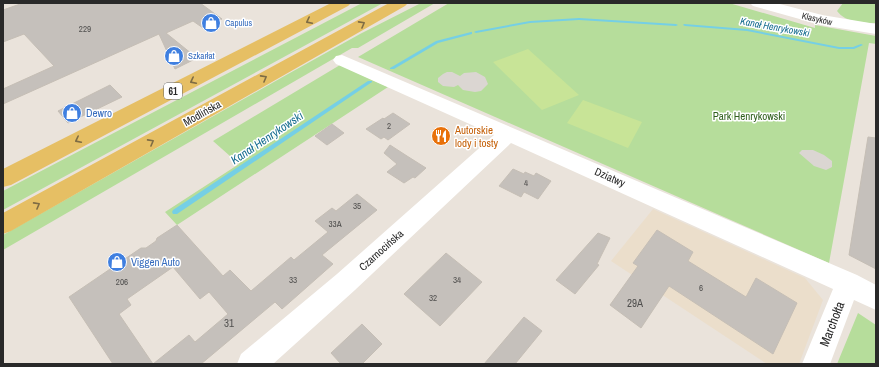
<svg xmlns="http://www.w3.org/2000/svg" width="879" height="367" viewBox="0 0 879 367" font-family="'Archivo Narrow',sans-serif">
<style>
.education{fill:#ebdecb}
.green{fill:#b6dd9b}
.pitch{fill:#c8e497}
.plaza{fill:#dbd6d2}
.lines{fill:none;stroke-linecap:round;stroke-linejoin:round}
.stream{fill:#75cfe5;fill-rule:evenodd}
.building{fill:#c5c0bb;stroke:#c5beb5;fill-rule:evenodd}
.minor{fill:#fff;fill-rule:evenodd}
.major{fill:#e6bf64;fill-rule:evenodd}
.oneway{stroke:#7e6c44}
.labels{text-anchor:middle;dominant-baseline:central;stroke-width:3;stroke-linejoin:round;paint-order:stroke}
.far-street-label{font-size:9px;fill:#292929;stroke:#fff}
.far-shop-label{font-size:9px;fill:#366cbe;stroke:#fff;text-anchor:start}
.number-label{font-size:9px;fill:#504f4e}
.far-water-label{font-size:10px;font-style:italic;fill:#166d8f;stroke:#fff}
.shield{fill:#fff;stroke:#696969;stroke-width:1}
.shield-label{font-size:10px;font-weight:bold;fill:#292929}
.shop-label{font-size:11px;fill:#366cbe;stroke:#fff;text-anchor:start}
.street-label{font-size:11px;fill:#292929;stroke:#fff}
.park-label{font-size:11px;fill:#30601e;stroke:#fff}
.food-label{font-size:11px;fill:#c56008;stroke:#fff;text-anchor:start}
.near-number-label{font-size:11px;fill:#504f4e}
.water-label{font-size:12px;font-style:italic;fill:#166d8f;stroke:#fff}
.near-street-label{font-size:13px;fill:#292929;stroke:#fff}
</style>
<rect width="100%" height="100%" fill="#eae3db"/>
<path class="education" d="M 653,209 L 805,278 L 823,300 L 799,364 L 767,364 L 611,261 Z"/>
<path class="green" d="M 362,3 L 383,3 L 3,210 L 3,191 Z
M 421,3 L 435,3 L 358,48 L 352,48 L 3,250 L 3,235 L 288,74 L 360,34 Z
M 449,3 L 729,3 L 815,28 L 815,25 L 876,36 L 876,44 L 869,43 L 829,263 L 358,57 Z
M 843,3 L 876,3 L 876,23 C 863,23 846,23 837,11 Z
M 340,65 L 388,87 L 177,225 L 165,212 L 239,164 L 213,141 Z
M 858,313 L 876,325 L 876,364 L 837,364 Z"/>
<path class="pitch" d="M 528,49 L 579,95 L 542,110 L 493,62 Z
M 583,100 L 642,122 L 628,148 L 567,123 Z"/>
<path class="plaza" d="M 447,72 L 452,72 L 460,76 L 464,73 L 476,72 L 485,77 L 488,84 L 481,91 L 475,92 L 463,90 L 458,85 L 454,87 L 443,86 L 438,82 L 438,78 L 443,74 Z
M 802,150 L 813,150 L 824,155 L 832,161 L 832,167 L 826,170 L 814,166 L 799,153 Z"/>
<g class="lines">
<path class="stream" d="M 579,18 L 676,24 L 678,25 L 676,26 L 579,20 L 530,23 L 476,33 L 474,32 L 476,31 L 530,21 Z
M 684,24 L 747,29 L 839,47 L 853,47 L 861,44 L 863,45 L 854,49 L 839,49 L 747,31 L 685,26 L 683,25 Z
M 471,32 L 472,32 L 472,34 L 438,43 L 394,69 L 390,69 L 390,68 L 436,41 Z
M 368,81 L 372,81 L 372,82 L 177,214 L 173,214 L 172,212 L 173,210 Z"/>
</g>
<path class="building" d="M 23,3 L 200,3 L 222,19 L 203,28 L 193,21 L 166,33 L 197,58 L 175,69 L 159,34 L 3,104 L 3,89 L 54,66 L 24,34 L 3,42 L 3,10 Z
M 110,85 L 122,97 L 68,123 L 58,111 Z
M 393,113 L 410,124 L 388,140 L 384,137 L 381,139 L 366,129 L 383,118 L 384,119 Z
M 332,124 L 344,133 L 327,145 L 315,136 Z
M 868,137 L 876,138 L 876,269 L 849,255 Z
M 390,145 L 407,156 L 426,168 L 415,178 L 413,177 L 404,183 L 387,172 L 397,164 L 384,153 Z
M 513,169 L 524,174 L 525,172 L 534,176 L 536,173 L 551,181 L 538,199 L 524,192 L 521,197 L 499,186 Z
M 357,194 L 377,210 L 322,255 L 333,264 L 282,309 L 275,302 L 201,364 L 113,364 L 69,297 L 141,248 L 146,248 L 156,241 L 157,238 L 177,225 L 223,276 L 230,270 L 251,291 L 291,257 L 294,260 L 328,232 L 315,221 L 332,208 L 336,211 ZM 173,267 L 200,299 L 209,292 L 228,314 L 195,342 L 189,335 L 153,364 L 119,314 L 131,305 L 127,299 Z
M 657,230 L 693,252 L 688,261 L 746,297 L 756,278 L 797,303 L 773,354 L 669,286 L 641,328 L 610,305 L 638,266 L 633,263 Z
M 598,233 L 610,238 L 597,264 L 599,265 L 575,294 L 556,280 Z
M 446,253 L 482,282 L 440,326 L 404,294 Z
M 524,317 L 542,331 L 515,364 L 484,364 Z
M 362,324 L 382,344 L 362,364 L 341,364 L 331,353 Z"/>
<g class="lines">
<path class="minor" d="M 750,3 L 776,3 L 822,15 L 876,24 L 876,34 L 821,25 L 753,6 Z
M 342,55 L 857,275 L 876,285 L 876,310 L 854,300 L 830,364 L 802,364 L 833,289 L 511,143 L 355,290 L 273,364 L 237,364 L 241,354 L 337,274 L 494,135 L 336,64 L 333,60 L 336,56 Z"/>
<path class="major" d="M 331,3 L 351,3 L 348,6 L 11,185 L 3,187 L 3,169 Z
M 389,3 L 408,3 L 405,6 L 11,231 L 3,234 L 3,213 Z"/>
</g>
<defs><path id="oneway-chevron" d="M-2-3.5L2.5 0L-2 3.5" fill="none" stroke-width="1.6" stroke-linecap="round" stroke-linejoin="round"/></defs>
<g class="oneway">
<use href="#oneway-chevron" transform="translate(309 21) rotate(153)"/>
<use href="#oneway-chevron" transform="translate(362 24) rotate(-29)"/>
<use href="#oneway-chevron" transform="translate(264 78) rotate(-29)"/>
<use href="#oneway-chevron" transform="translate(193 81) rotate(153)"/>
<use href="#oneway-chevron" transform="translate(78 140) rotate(153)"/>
<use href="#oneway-chevron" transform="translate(151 142) rotate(-29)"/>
<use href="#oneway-chevron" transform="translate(37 205) rotate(-29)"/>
</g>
<defs>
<symbol id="shop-disc" viewBox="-11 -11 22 22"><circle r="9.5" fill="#3f7fe0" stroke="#fff"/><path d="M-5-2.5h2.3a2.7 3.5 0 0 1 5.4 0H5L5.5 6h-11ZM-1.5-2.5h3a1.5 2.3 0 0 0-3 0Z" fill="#fff"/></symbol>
<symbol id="restaurant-disc" viewBox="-11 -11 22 22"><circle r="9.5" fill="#e8710a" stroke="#fff"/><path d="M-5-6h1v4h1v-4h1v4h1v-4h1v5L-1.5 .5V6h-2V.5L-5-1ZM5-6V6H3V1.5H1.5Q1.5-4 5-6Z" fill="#fff"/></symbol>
</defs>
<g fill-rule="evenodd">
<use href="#shop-disc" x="200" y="12" width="22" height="22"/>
<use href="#shop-disc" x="163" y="45" width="22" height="22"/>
<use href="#shop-disc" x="61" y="102" width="22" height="22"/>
<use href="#restaurant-disc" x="430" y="125" width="22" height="22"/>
<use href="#shop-disc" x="106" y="251" width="22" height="22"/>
</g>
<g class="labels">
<g class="far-street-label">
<text transform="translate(817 19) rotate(13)">Klasyków</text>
</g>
<g class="far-shop-label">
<text x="225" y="23">Capulus</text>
<text x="188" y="56">Szkarłat</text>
</g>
<g class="number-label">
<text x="85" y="29">229</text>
<text x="389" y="126">2</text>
<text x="526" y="183">4</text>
<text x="357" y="206">35</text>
<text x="335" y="224">33A</text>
<text x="293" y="280">33</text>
<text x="457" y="280">34</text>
<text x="122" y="282">206</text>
<text x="701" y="288">6</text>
<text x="433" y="298">32</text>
</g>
<g class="far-water-label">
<text transform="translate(775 27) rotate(10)">Kanał Henrykowski</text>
</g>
<rect class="shield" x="164" y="83" width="18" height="16" rx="3"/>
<g class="shield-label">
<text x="173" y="91">61</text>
</g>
<g class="shop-label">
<text x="86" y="113">Dewro</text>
<text x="131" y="262">Viggen Auto</text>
</g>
<g class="street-label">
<text transform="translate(202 113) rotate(-29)">Modlińska</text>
<text transform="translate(610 177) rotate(24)">Dziatwy</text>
<text transform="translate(381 250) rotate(-42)">Czarnocińska</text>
</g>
<g class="park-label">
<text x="749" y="116">Park Henrykowski</text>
</g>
<g class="food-label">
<text x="455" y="130">Autorskie<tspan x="455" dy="13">lody i tosty</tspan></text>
</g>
<g class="near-number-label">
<text x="635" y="303">29A</text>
<text x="229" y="323">31</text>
</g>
<g class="water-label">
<text transform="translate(267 138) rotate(-34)">Kanał Henrykowski</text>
</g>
<g class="near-street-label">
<text transform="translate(832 324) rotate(-69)">Marchołta</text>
</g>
</g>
<rect width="879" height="367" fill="none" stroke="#292929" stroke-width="8"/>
</svg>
